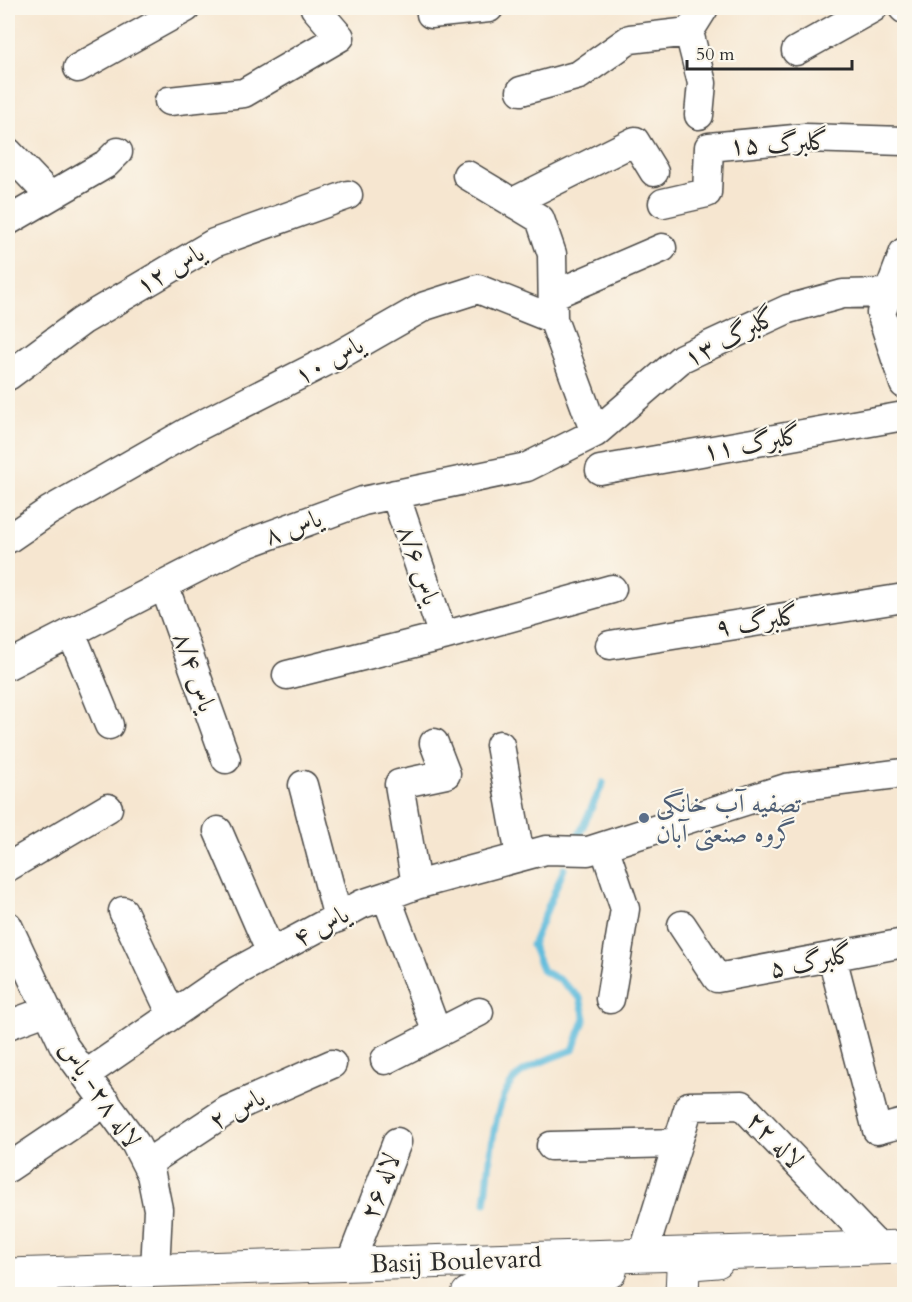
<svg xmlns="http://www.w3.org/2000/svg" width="912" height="1302" viewBox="0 0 912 1302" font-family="Cardo,Amiri,serif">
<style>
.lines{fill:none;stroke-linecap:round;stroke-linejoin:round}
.stream{stroke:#5ebbdc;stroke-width:7}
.minor-casing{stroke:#494744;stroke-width:31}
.major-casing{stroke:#494744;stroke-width:35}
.minor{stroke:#fff;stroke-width:28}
.major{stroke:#fff;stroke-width:33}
.service-dot{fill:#5c6f8a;stroke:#fbf7ec;stroke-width:2}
.labels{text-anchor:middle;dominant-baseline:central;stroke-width:4.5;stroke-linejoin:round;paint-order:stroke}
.street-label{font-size:26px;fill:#2b2b2b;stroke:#fbf7ec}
.service-label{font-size:26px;fill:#4e5e75;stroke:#fbf7ec;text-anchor:start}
</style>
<rect width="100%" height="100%" fill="#fbf7ec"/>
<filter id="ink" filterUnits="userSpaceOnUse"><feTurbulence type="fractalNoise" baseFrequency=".0167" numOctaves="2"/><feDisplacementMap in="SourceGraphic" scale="12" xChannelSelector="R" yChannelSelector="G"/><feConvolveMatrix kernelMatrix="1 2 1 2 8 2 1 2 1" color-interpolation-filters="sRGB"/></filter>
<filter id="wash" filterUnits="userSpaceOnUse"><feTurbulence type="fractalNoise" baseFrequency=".008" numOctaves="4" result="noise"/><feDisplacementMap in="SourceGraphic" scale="24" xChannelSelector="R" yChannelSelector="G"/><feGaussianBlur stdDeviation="1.35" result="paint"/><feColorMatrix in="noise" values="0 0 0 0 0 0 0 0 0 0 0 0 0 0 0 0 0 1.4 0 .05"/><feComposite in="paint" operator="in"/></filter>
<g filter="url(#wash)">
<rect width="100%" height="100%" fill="#f6e6d0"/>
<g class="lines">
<path class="stream" d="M 578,837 L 603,783
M 485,1203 C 490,1169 491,1110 512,1082 C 523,1067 555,1056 573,1050 L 585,1018 L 580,998 L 560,980 L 543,971 L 532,945 L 564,869"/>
</g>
</g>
<g filter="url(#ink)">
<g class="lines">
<defs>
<path id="minor" d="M 903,8 L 904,9
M 431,14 L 489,8
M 796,51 L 873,8
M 78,68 L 186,8
M 521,91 L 579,75 L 630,39 L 689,32
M 169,101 L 244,93 L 340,37 L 315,8
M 699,115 L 702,83 L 689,32 L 704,8
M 8,152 L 50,196
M 467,175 L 540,219 L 552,254 L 553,319
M 513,202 L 635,141 L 654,172
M 663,203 L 707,193 L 709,147 L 805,138 L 904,141
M 8,221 L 106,164 L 118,152
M 904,252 L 881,313 L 904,384
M 553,295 L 662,248
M 8,376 L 82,321 L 214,243 L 348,195
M 600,470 L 904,416
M 395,494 L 443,636
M 8,539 L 49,511 L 191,430 L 341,354 L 425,306 L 478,289 L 553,319 L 595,433
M 164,585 L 226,759
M 71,632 L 109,725
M 610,645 L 904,598
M 8,665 L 238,547 L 363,501 L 527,467 L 595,433 L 682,358 L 788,309 L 843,294 L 889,293
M 287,675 L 443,636 L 612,589
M 500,745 L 520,856
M 303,785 L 338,918
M 218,831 L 271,953
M 604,846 L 625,909 L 610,999
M 8,867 L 108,808
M 416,885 L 399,784 L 446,774 L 434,743
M 386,896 L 437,1033
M 123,911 L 172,1015
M 682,925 L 717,978 L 904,943
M 8,926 L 64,1046 L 135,1143 L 151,1174 L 158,1209 L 155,1270
M 832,957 L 877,1130 L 904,1123
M 8,1025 L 46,1011
M 385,1060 L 479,1012
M 85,1075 L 230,975 L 362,904 L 386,896 L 416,885 L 546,850 L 588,851 L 786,788 L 904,773
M 551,1146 L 677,1143
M 146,1164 L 228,1110 L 332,1064
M 8,1168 L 106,1102
M 643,1255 L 689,1106 L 742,1105 L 879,1248
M 350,1264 L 397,1142"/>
<path id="major" d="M 8,1275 L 904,1247
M 468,1294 L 490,1285 L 586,1281 L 598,1278 L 610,1271 L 614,1256
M 682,1294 L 683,1270 L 691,1263 L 717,1261"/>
</defs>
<use href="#minor" class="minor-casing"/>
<use href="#major" class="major-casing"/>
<use href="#minor" class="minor"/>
<use href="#major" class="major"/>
</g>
</g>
<circle class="service-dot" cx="644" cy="818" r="6"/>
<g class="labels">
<g class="street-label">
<text transform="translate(779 143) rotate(-3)">گلبرگ ۱۵</text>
<text transform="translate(170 269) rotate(-30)">یاس ۱۲</text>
<text transform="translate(730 337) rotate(-27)">گلبرگ ۱۳</text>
<text transform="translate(329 360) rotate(-28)">یاس ۱۰</text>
<text transform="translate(752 443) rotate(-10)">گلبرگ ۱۱</text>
<text transform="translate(293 527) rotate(-20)">یاس ۸</text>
<text transform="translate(419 565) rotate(71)">یاس ۸/۶</text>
<text transform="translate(757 621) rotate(-9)">گلبرگ ۹</text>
<text transform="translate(195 672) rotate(71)">یاس ۸/۴</text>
<text transform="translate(321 926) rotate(-28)">یاس ۴</text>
<text transform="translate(811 961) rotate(-11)">گلبرگ ۵</text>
<text transform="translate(100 1094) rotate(56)">لاله ۲۸- یاس</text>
<text transform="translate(237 1109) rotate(-28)">یاس ۲</text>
<text transform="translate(775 1140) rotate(46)">لاله ۲۲</text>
<text transform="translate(380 1186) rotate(-69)">لاله ۲۶</text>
<text transform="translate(456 1261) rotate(-2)">Basij Boulevard</text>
</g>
<g class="service-label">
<text x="656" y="803">تصفیه آب خانگی<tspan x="656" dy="30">گروه صنعتی آبان</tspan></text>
</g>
</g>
<rect width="912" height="1302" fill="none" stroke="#fbf7ec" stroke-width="30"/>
<path d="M687 60v9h165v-9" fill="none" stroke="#2b2b2b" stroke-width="3"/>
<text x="696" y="60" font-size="18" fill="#2b2b2b" stroke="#fbf7ec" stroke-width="4.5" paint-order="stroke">50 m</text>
</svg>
